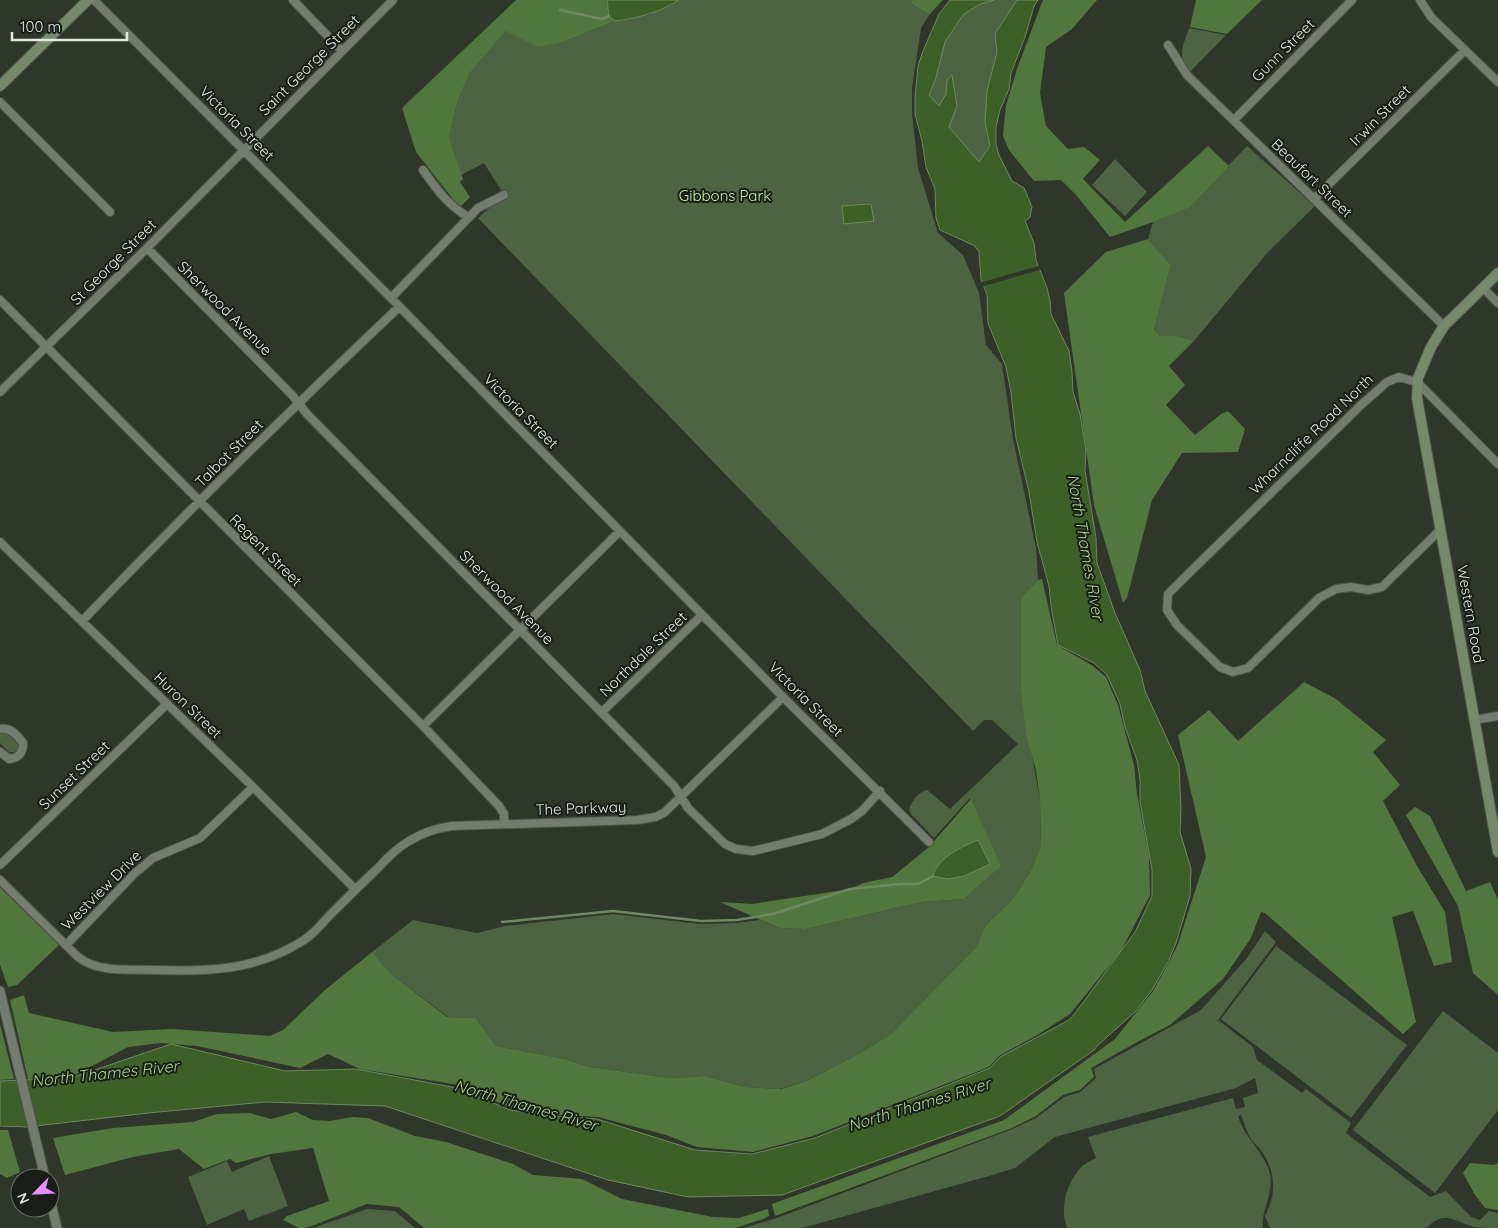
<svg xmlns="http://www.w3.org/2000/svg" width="1498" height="1228" viewBox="0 0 1498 1228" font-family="Quicksand,sans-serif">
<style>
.green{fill:#4d6442}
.forest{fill:#51773e}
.water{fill:#3c6028;stroke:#6e895f}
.pier{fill:#2f372b}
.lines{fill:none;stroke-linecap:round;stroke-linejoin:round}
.stream{stroke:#6e895f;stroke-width:2.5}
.minor-casing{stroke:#4c5348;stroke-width:10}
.tertiary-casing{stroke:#4c5348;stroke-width:11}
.secondary-casing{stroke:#4c5348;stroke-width:12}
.minor{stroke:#737d6f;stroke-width:8}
.tertiary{stroke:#737d6f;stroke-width:9}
.secondary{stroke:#748a6a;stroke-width:10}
.labels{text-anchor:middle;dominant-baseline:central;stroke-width:4;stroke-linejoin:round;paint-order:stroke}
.street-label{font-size:15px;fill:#e3e8e0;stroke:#191d18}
.park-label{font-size:15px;fill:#bef6a2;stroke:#191d18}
.water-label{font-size:16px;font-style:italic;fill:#a3da87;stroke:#191d18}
</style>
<rect width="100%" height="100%" fill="#2f372b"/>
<path class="green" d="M 679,0 L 911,0 L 912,4 L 929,15 L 921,28 L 912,88 L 912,114 L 918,168 L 938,233 L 963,255 L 979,293 L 986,345 L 1002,364 L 1013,439 L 1036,548 L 1038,580 L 1021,597 L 1021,692 L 1040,800 L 1041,845 L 1031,870 L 1013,899 L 985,926 L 976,947 L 891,1034 L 855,1056 L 806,1081 L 779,1089 L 745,1087 L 705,1076 L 671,1078 L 590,1067 L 565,1059 L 496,1046 L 476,1018 L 448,1017 L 391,974 L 372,952 L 413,920 L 477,933 L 505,926 L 613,914 L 700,924 L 737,923 L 760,920 L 779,928 L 805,929 L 922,902 L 964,899 L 1000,866 L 970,798 L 934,838 L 911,814 L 909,809 C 912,801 918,792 927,790 L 950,809 L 1018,744 L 992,720 L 984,720 L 973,731 L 478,218 L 504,195 L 484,163 L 461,175 L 449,137 L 458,100 L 470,73 L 506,31 L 566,41 L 615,21 L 649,15 L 670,6 Z
M 994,0 L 1017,0 L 995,34 L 997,52 L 987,91 L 985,122 L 990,146 L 979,163 L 949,127 L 957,106 L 947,80 L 946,94 L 938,107 L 929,95 L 935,81 L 945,42 L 963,15 L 978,5 Z
M 1189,28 L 1226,35 L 1189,73 C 1177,55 1183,46 1189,28 Z
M 1247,146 L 1315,206 L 1268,252 L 1194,341 L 1177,336 L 1160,336 L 1154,330 L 1171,265 L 1148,239 L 1153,222 L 1190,206 Z
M 1115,159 L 1147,192 L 1125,216 L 1092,185 Z
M 4,732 L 8,732 L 18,743 L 19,749 L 15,752 L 9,752 L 0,743 L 0,734 Z
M 1265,931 L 1276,942 L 1218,1020 L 1253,1047 L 1257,1060 L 1302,1093 L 1306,1089 L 1351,1123 L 1346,1133 L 1430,1197 L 1446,1191 L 1471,1217 L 1480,1220 L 1489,1211 L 1498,1213 L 1498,1228 C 1490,1228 1481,1228 1474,1227 C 1453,1221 1446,1209 1426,1228 L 1270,1228 L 1265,1216 C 1277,1194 1276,1170 1260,1149 C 1257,1145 1252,1142 1250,1137 C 1246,1131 1244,1122 1241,1115 L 1238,1116 C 1244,1138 1265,1152 1270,1174 C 1274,1193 1260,1214 1263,1228 L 1067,1228 C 1059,1207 1067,1182 1082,1166 C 1086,1163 1091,1161 1096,1158 L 1088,1137 L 1233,1098 L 1236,1109 L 1245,1107 L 1243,1098 L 1258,1093 L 1255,1078 L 1236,1088 L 1055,1137 L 1015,1168 L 989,1176 L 802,1228 L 743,1228 L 774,1219 L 1010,1130 L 1036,1118 L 1064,1097 L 1080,1092 L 1096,1078 L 1094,1069 L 1201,1010 L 1247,958 Z
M 1276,946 L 1407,1045 L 1351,1118 L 1221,1019 Z
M 1443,1011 L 1498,1053 L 1498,1110 L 1435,1193 L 1353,1130 Z
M 269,1156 L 288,1206 L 249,1221 L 244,1209 L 207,1225 L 188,1177 L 227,1161 L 232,1172 Z
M 367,1209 L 395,1211 L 415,1228 L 313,1228 Z"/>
<path class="forest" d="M 516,0 L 607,0 L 609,16 L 615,21 L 566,41 L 538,47 L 506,31 L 470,73 L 458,100 L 449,137 L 463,179 L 460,182 L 470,197 L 461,206 L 456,203 L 416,152 L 402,108 Z
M 911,0 L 943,0 L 929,15 L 912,4 Z
M 1043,0 L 1097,0 L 1072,29 L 1046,47 L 1040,93 L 1046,126 L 1068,149 L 1084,147 L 1100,160 L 1083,179 L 1125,222 L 1208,146 L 1229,166 L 1190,207 L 1153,222 L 1110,237 L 1077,196 L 1061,180 L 1034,181 L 1009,150 L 1003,136 L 1006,105 L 1018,66 Z
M 1196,0 L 1262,0 L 1227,34 L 1190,27 Z
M 1148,239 L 1171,265 L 1154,330 L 1160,336 L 1177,336 L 1194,341 L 1169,366 L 1185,385 L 1166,405 L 1195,435 L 1221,414 L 1228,411 L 1245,429 L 1238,452 L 1182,453 L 1152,500 L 1127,598 L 1123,603 L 1094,505 L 1064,293 L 1106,252 Z
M 1042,579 L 1057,645 L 1093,666 L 1106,677 L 1118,705 L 1134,765 L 1137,794 L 1149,856 L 1150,895 L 1121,951 L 1070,1014 L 1039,1034 L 999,1056 L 989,1067 L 813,1136 L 753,1152 L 697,1147 L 666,1135 L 598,1117 L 542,1114 L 511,1108 L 459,1085 L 360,1069 L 328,1054 L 300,1068 L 197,1046 L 161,1043 L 128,1047 L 71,1077 L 28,1079 L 10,1000 L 24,995 L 29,1013 L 113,1032 L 172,1029 L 270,1036 L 283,1030 L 325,990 L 372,952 L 391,974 L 447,1017 L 476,1018 L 496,1046 L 565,1059 L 590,1067 L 671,1078 L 705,1076 L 745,1087 L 781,1089 L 806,1081 L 855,1056 L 891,1034 L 976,947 L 985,926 L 1013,899 L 1031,870 L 1041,845 L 1040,800 L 1036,770 L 1027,739 L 1021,692 L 1021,597 L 1038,580 Z
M 1304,682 L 1336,699 L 1386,740 L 1373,752 L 1400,785 L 1383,801 L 1417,866 L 1445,912 L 1452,962 L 1434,966 L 1413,911 L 1392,917 L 1416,1022 L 1403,1034 L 1265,913 L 1261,912 L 1251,938 L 1223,979 L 1170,1025 L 1139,1041 L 1091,1068 L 1094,1077 L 1080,1090 L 1063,1095 L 1036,1116 L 1012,1128 L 775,1216 L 772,1204 L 1004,1120 L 1115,1039 L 1153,991 L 1169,962 L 1178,944 L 1206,857 L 1178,735 L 1209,710 L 1238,741 Z
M 971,799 L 1001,866 L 964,899 L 922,902 L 805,929 L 779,928 L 720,902 L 752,904 L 850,889 L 863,883 L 892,877 L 928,848 Z
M 1415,807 L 1430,816 L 1466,891 L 1490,882 L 1498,900 L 1498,995 L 1473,973 L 1458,906 L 1406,815 Z
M 0,887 L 59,945 L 17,985 L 8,987 L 0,965 Z
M 0,1024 L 14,1079 L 0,1080 Z
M 296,1112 L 313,1120 L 330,1121 L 352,1117 L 368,1118 L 415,1136 L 446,1142 L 513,1164 L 533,1175 L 582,1179 L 622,1199 L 713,1217 L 739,1218 L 768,1209 L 769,1216 L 763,1219 L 735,1228 L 424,1228 L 399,1207 L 367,1204 L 312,1226 L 304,1228 L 299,1228 L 283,1220 L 287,1216 L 329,1201 L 313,1148 L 271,1154 L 236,1163 L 230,1159 L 204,1169 L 179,1149 L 133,1157 L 65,1175 L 53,1138 L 113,1128 L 193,1122 L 217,1114 L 250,1113 L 271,1119 Z
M 0,1130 L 8,1130 L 20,1172 L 7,1178 L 0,1174 Z
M 1470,1163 L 1494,1165 L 1498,1163 L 1498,1210 L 1485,1208 L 1475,1195 L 1463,1173 Z"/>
<path class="water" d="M 607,0 L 679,0 C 659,13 638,18 615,21 L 609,16 Z
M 950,0 L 994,0 L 978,5 L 963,15 L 945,42 L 935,81 L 929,95 L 939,106 L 946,94 L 947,80 L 952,75 L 957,106 L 949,127 L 979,162 L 990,146 L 985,122 L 987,91 L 997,52 L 995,34 L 1017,0 L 1038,0 L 1034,6 L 1025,37 L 1011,73 L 1009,89 L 1000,110 L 996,127 L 996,144 L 999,155 L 1012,181 L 1024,188 L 1032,207 L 1030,217 L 1025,221 L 1034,243 L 1036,260 L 1047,288 L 1050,301 L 1051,314 L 1069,351 L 1072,372 L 1073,392 L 1080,414 L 1086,450 L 1085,471 L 1096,538 L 1097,563 L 1115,613 L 1140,670 L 1145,691 L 1179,765 L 1181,809 L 1180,832 L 1191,869 L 1190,896 L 1176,943 L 1168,962 L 1152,990 L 1136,1011 L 1098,1045 L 1094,1050 L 1000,1116 L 782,1195 L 688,1197 L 608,1180 L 385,1106 L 265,1102 L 148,1113 L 27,1127 L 0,1126 L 0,1081 L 71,1078 L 171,1044 L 285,1071 L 356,1069 L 457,1088 L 510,1110 L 542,1115 L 597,1119 L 695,1150 L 752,1154 L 815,1138 L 990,1068 L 1000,1057 L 1069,1020 L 1076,1012 L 1135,932 L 1152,896 L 1152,870 L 1140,802 L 1140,780 L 1137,760 L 1125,727 L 1120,704 L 1107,675 L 1094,663 L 1058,645 L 1051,606 L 1049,586 L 1037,542 L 1029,492 L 1016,438 L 1011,392 L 1006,367 L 988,323 L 987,295 L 981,279 L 979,252 L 975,246 L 940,230 L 936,218 L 935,189 L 926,167 L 922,141 L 915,114 L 915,98 L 918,66 L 923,51 L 939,14 Z
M 871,204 L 874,221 L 844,224 L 842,206 Z
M 978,840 L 990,864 L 964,876 L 948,879 L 933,876 C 938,857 962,847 978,840 Z"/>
<path class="pier" d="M 1041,265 L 1043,269 L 981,287 L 980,283 Z"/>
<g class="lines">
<path class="stream" d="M 560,10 L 602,19 L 609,16
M 502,922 L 613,911 L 701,921 L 737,920 L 773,914 L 850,889 L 900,884 L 918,884 L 933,876"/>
<defs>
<path id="minor" d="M 94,0 L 391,298 L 783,697 L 929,842
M 293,0 L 342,51
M 1420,0 L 1431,17 L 1498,82
M 1168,45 L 1187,75 L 1444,326
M 0,102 L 110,212
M 1234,120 L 1352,0
M 423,170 C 438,191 446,203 468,217
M 1314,199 L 1465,50
M 147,248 L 293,396 L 307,414 L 674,786 L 688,808 L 725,844 L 736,849 L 753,851 L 822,834 L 851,819 L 862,811 L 880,791
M 1483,288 L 1498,303
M 391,298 L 478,208 L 504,195
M 0,300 L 423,726 L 499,806 L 504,814 L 504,824
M 0,392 L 141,254 L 393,0
M 1441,529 L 1382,587 L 1368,590 L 1351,587 L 1336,589 L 1319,598 L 1248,668 L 1233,672 L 1220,667 L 1177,625 L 1167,610 L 1168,594 L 1184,578 L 1361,405 L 1387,382 L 1399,377 L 1417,382 L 1498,464
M 0,542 L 253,787 L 355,889
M 82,621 C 185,514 291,409 399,307
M 602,712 L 702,615
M 1474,720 L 1498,716
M 423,726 L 620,531
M 0,729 C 11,727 17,735 23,743 C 23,753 19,758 9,759 L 0,752
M 0,865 L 167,704
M 0,880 L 78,957 C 98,973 131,969 155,970 C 209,972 258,970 304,940 C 315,933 323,922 332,913 C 347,898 362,883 378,868 C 387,858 397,848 409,841 C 422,833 437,828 452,826 L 637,820 L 656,817 L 665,812 L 783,697
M 66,945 L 134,874 L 153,858 L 200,838 L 253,787"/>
<path id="tertiary" d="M 0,991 L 45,1178
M 50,1199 L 57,1228"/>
<path id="secondary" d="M 0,86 L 88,0
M 1498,273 L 1444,326 L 1431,347 L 1418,378 L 1417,398 L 1498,852"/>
</defs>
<use href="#minor" class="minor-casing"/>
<use href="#tertiary" class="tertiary-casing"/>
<use href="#secondary" class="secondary-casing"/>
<use href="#minor" class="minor"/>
<use href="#tertiary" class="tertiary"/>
<use href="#secondary" class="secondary"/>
</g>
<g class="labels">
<g class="street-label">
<text transform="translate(1283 50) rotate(-45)">Gunn Street</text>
<text transform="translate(309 65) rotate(-45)">Saint George Street</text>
<text transform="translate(1380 115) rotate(-45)">Irwin Street</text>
<text transform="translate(237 123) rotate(45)">Victoria Street</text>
<text transform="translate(1312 178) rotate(44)">Beaufort Street</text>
<text transform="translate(113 262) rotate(-45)">St George Street</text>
<text transform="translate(225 308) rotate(45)">Sherwood Avenue</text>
<text transform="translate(521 411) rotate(45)">Victoria Street</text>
<text transform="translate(1311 434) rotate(-44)">Wharncliffe Road North</text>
<text transform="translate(229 453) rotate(-45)">Talbot Street</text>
<text transform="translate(266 550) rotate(45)">Regent Street</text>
<text transform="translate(507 597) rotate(45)">Sherwood Avenue</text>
<text transform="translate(1471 614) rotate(80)">Western Road</text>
<text transform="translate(643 654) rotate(-44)">Northdale Street</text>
<text transform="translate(806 699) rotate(45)">Victoria Street</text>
<text transform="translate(188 705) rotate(44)">Huron Street</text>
<text transform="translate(74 775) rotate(-44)">Sunset Street</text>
<text transform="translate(581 808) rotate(-2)">The Parkway</text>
<text transform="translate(101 890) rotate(-45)">Westview Drive</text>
</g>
<g class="park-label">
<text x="725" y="195">Gibbons Park</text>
</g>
<g class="water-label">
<text transform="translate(1086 547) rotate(80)">North Thames River</text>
<text transform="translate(105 1073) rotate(-6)">North Thames River</text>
<text transform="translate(919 1104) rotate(-17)">North Thames River</text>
<text transform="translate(526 1105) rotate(16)">North Thames River</text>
</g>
</g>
<g transform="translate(35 1193) rotate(246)"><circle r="24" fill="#191d18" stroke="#6a6e68"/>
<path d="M0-4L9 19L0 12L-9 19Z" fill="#e88eff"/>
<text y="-8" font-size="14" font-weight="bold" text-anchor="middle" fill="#e3e8e0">N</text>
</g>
<path d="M12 32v8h115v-8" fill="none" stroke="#e3e8e0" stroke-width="2.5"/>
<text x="20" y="32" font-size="15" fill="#e3e8e0" stroke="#191d18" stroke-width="4" paint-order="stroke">100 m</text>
</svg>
